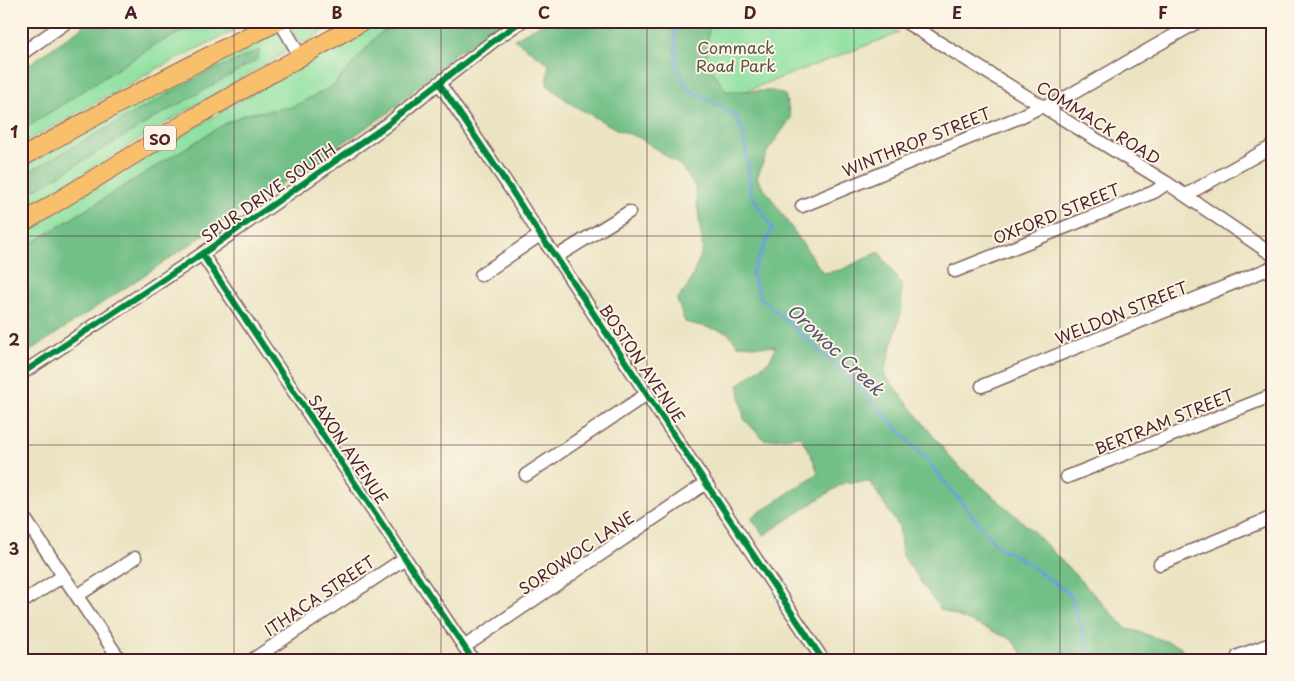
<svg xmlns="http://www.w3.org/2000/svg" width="1294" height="681" viewBox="0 0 1294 681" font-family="'Playpen Sans',sans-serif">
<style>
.green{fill:#8ee1a1;stroke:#6c8066}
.forest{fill:#72bf87;stroke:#5e6f59}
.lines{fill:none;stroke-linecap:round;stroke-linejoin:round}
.stream{stroke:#6da1d9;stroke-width:3}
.minor-casing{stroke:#826460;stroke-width:15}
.highway-casing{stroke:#826460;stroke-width:20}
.minor{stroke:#fff;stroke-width:12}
.highway{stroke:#f8bf6c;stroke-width:18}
.cycleway-casing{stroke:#fcf5e5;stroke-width:9}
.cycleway{stroke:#00873e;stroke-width:6}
.grid{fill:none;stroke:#4a1f2b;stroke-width:1;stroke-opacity:0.55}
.labels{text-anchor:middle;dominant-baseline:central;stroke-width:4;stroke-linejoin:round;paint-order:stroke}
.shield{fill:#fcf5e5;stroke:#7f5f63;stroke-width:1}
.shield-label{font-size:15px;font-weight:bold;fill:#4a1f2b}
.park-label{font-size:16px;fill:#5b5048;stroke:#fcf5e5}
.street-label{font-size:16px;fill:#4a1f2b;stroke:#fcf5e5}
.water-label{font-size:18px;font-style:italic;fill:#585371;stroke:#fcf5e5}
.neatline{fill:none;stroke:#4a1f2b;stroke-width:2}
.grid-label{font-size:16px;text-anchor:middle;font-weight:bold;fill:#4a1f2b}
</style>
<rect width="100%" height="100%" fill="#fcf5e5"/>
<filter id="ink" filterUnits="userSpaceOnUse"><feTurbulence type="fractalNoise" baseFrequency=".02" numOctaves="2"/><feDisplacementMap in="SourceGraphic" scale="10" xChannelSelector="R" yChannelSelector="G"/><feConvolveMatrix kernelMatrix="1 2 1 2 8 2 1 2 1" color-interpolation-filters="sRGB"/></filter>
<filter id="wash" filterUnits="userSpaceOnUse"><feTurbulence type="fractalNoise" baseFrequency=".0096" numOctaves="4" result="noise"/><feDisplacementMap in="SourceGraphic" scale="20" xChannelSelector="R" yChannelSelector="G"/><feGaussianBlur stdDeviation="1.12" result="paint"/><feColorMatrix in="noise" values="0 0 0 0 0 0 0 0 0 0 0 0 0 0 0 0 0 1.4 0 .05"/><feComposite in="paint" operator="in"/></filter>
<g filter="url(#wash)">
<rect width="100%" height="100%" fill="#ebe4c3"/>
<path class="green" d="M 206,21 L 253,21 L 158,68 L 21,144 L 21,131 L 156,44 Z
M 297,21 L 341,21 L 305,42 L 298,41 L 291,29 L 295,22 Z
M 381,21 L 402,21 L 378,35 L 333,86 L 292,107 L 246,114 L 226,123 L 21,250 L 21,233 C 140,160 259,88 381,21 Z
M 684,21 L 880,21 L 899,33 L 717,102 Z
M 279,32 C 285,35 289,42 289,49 L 284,53 L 159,127 L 21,212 L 21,167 L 146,98 L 273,33 Z"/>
<path class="forest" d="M 91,21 L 206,21 L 156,44 L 21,131 L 21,70 Z
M 402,21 L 510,21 L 455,53 L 391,111 L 21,357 L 21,250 L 226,123 L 246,114 L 292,107 L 333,86 L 378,35 Z
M 547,21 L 714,21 L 709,28 L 706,61 L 726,91 L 772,91 L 785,95 L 791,118 L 767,152 L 757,178 L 823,273 L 841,270 L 879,252 L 901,284 L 902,309 L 884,374 L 954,462 L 1035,533 L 1127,629 L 1136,631 L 1180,646 L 1187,660 L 1027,660 L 1011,639 L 940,609 L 902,555 L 899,527 L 870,482 L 845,482 L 764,535 L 751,518 L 818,473 L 813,459 L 800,436 L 764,440 L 744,419 L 738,385 L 770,360 L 776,347 L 738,345 L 727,332 L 685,322 L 677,300 L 690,282 L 703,249 L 695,187 L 681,166 L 640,138 L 616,129 L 573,105 L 547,85 L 549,64 L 514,39 Z
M 260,50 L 257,60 L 153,119 L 21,198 L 21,176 L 206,73 Z"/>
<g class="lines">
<path class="stream" d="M 675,21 L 676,65 L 688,89 L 735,115 L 744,136 L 751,194 L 772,228 L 752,273 L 759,296 L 858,386 L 931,465 L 997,546 L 1018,557 L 1070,594 L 1092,660"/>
</g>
</g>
<g filter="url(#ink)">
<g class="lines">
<defs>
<path id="minor" d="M 280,21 L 300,56
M 904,21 L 1167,183 L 1273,255
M 21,54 L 68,21
M 439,83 L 510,188 L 540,235 L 556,257 L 823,660
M 1186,195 L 1273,146
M 802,206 L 1020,117 L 1042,106 L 1056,103 L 1199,21
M 202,254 L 473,660
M 556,257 L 629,212
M 955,271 L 1154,192 L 1167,183
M 481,275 L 540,235
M 21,374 L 202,254 L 387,125 L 417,100 L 500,36 L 522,21
M 982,386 L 1273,267
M 526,475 L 647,394
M 1067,477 L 1273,395
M 21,513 L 120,660
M 1160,564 L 1273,517
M 77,596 L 135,558
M 21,603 L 63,576
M 464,647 L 706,483
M 1238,656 L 1273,643
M 252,660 L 405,558"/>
<path id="highway" d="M 21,158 C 106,109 192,64 279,21
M 21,224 L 195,117 L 363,21"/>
</defs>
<use href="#minor" class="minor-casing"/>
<use href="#highway" class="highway-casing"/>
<use href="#minor" class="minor"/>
<use href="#highway" class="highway"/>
<defs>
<path id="cycleway" d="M 439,83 L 510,188 L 540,235 L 556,257 L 823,660
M 202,254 L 473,660
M 21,374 L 202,254 L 387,125 L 417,100 L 500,36 L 522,21"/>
</defs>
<use href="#cycleway" class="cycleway-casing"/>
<use href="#cycleway" class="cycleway"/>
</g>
</g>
<path class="grid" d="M 234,21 L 234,660M 441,21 L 441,660M 647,21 L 647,660M 854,21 L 854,660M 1060,21 L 1060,660M 21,236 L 1273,236M 21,445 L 1273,445"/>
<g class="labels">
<rect class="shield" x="144" y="125.5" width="32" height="25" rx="4"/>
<g class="shield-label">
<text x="160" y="138">SO</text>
</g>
<g class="park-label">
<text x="736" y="47">Commack<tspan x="736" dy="18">Road Park</tspan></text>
</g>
<g class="street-label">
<text transform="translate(1099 122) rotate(32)">COMMACK ROAD</text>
<text transform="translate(916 141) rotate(-22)">WINTHROP STREET</text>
<text transform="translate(268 192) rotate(-35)">SPUR DRIVE SOUTH</text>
<text transform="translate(1056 213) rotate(-22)">OXFORD STREET</text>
<text transform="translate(1121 312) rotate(-22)">WELDON STREET</text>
<text transform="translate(643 363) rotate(56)">BOSTON AVENUE</text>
<text transform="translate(1164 421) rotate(-22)">BERTRAM STREET</text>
<text transform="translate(349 449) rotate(56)">SAXON AVENUE</text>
<text transform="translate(576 552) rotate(-34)">SOROWOC LANE</text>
<text transform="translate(319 595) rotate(-34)">ITHACA STREET</text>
</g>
<g class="water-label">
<text transform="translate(836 349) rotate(43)">Orowoc Creek</text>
</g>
</g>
<rect width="1294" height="681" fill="none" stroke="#fcf5e5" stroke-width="55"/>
<rect x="28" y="28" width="1238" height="626" class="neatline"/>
<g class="grid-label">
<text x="131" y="19">A</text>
<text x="337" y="19">B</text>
<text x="544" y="19">C</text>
<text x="750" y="19">D</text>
<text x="957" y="19">E</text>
<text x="1163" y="19">F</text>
<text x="14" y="138">1</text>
<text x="14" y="346">2</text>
<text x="14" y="555">3</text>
</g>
</svg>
